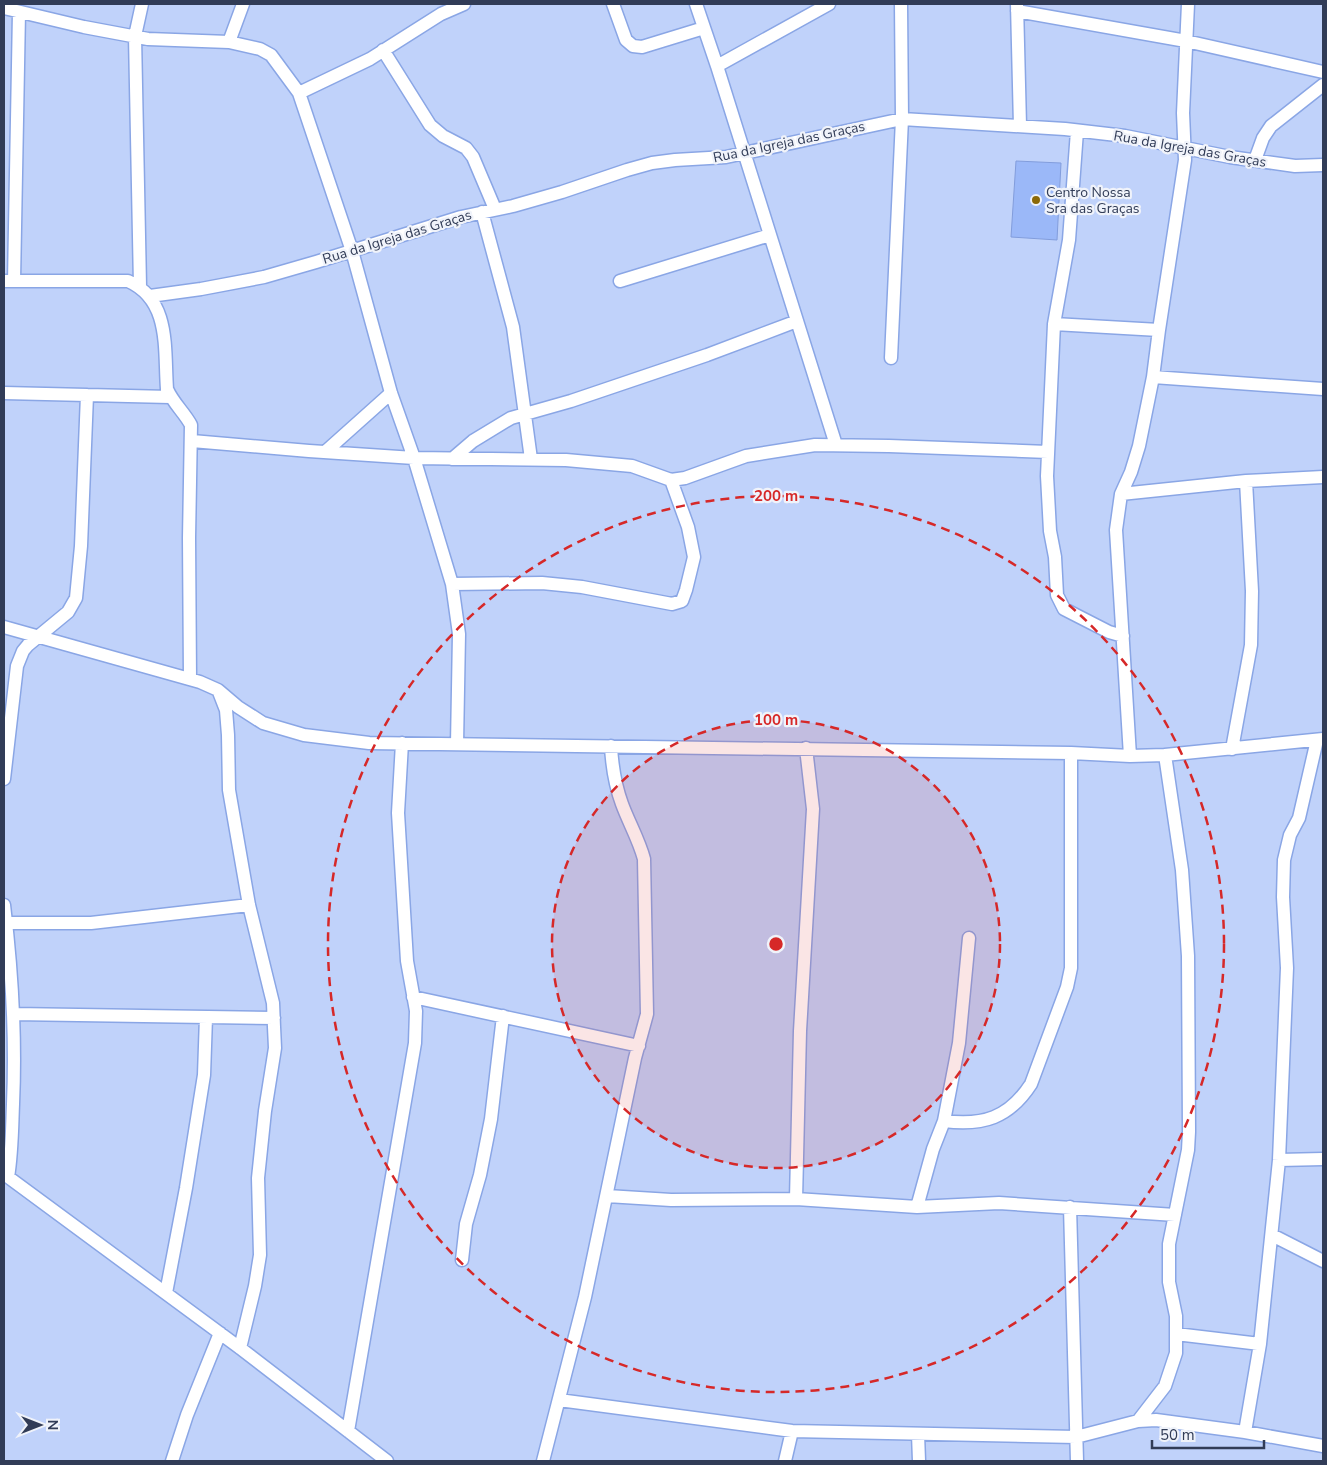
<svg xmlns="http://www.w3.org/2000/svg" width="1327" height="1465" viewBox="0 0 1327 1465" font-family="'Nunito Sans',sans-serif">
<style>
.building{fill:#9bb8f8;stroke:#829ddc}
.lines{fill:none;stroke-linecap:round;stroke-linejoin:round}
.minor-casing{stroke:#8aa6e5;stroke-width:15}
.minor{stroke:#fff;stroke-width:12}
.ring{fill:none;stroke:#d62828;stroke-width:2.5;stroke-dasharray:9 6}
.poi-dot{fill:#8b6909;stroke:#f0f3fa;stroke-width:2}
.labels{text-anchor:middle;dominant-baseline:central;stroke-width:4.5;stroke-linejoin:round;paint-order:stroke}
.street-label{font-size:14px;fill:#313c57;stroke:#f0f3fa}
.poi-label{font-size:14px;fill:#313c57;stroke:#f0f3fa;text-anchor:start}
.centre{fill:#d62828;stroke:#f0f3fa;stroke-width:2.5}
.ring-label{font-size:15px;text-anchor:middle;font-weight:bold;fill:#d62828;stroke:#f0f3fa;stroke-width:4.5;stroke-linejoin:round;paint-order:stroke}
</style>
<rect width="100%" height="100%" fill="#c0d2fa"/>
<path class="building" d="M 1016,161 L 1061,163 L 1057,240 L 1011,237 Z"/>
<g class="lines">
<defs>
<path id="minor" d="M 613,4 L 626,40 L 633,46 L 642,47 L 704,28
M 696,4 L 717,66 L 836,445
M 1017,4 L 1020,126
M 4,8 L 84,27 L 148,39 L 229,42 L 260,49 L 271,55 L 299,93 L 352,251 L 391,393 L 414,458 L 452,584 L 459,634 L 457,744
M 1017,11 L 1186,41 L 1323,72
M 229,42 L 243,4
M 383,50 L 430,125 L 443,136 L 466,148 L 473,157 L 495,209
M 717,66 L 829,4
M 299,93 L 370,59 L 441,14 L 464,4
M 1077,131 L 1069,240 L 1054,324 L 1047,476 L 1050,531 L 1055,557 L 1057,595 L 1064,609 L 1109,632 L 1123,636
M 1255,160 L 1263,138 L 1271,126 L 1323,85
M 482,212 L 513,327 L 531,459
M 4,281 L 128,281 C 171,300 164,349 167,389 C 173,403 184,412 191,425 L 189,538 L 190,679
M 14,281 L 19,12
M 620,281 L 770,235
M 140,286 L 135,36 L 142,4
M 150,296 L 201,289 L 264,277 L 316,262 L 461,217 L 513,206 L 562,192 L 627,170 L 652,163 L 675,160 L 726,157 L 902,119 L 1065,129 L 1125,136 L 1230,157 L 1295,166 L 1323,165
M 1054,324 L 1159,330
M 891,358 L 902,119 L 901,4
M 1153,377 L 1323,389
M 4,393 L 170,397
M 192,441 L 309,451 L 414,458 L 566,460 L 632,466 L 671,480 L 685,478 L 746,456 L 815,445 L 889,446 L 1048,452
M 325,452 L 391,393
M 452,459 L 473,441 L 511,418 L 571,401 L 707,355 L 797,321
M 1121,494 L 1246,481 L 1323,477
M 452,584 L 542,583 L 582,587 L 672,604 L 682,601 L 686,590 L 694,557 L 688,527 L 671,480
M 4,627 L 200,682 L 218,690 L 238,707 L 263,723 L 304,735 L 369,743 L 1071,753 L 1130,756 L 1165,755 L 1323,739
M 219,692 L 226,710 L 228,735 L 229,790 L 249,905 L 273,1003 L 274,1027 L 275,1048 L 265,1111 L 258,1178 L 260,1255 L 255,1286 L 240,1348
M 1232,749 L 1251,645 L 1252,591 L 1246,481
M 1130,756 L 1116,530 L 1121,494 L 1131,472 L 1139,446 L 1153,377 L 1159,330 L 1185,160 L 1183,113 L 1188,4
M 4,779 L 17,666 L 23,651 L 28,645 L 68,612 L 76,598 L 81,546 L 87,395
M 4,905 C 12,971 16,1037 13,1104 C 12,1129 12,1153 8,1177
M 6,923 L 91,923 L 249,905
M 413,997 L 639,1046
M 14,1014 L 274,1018
M 944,1121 C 983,1126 1009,1118 1031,1084 L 1067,987 L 1071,968 L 1071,753
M 1279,1160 L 1323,1159
M 4,1174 L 240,1348 L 387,1461
M 607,1196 L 671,1200 L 796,1199 L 917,1207 L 999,1203 L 1175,1215
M 796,1199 L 800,1031 L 813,809 L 806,748
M 917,1207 L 933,1149 L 944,1121 L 959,1043 L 969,938
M 1070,1207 L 1077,1461
M 1272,1235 L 1323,1261
M 462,1260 L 466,1224 L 480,1175 L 491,1119 L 503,1016
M 166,1293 L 186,1188 L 204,1075 L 206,1017
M 1176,1334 L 1260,1344
M 559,1400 L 792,1431 L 1076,1437 L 1138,1421 L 1156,1420 L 1245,1432 L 1323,1446
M 1138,1421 L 1165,1386 L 1176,1353 L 1176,1316 L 1169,1282 L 1169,1244 L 1188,1150 L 1189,1132 L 1188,956 L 1182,870 L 1165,755
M 348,1431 L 415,1043 L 416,1011 L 407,961 L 398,813 L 402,743
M 1245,1432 L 1260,1344 L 1279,1160 L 1287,968 L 1283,897 L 1284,860 L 1290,835 L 1299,818 L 1317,740
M 918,1434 L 919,1461
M 172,1461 L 187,1415 L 220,1333
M 543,1461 L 585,1297 L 635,1058 L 647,1014 L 644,859 C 639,840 629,823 622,804 C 615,785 612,766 611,746
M 785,1461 L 792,1431"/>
</defs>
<use href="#minor" class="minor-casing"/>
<use href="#minor" class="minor"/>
</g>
<circle cx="776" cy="944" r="224" fill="#d62828" fill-opacity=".12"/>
<g class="ring">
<circle cx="776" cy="944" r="224"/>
<circle cx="776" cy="944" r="448"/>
</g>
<circle class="poi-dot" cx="1036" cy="200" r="5"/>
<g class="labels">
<g class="street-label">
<text transform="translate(789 142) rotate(-12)">Rua da Igreja das Graças</text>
<text transform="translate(1190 149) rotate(10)">Rua da Igreja das Graças</text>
<text transform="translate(397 237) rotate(-17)">Rua da Igreja das Graças</text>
</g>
<g class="poi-label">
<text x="1046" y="192">Centro Nossa<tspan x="1046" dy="16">Sra das Graças</tspan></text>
</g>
</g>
<circle cx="776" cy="944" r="8" class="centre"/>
<g class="ring-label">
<text x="776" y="501">200 m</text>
<text x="776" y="725">100 m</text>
</g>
<rect width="1327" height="1465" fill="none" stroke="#313c57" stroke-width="10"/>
<g transform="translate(40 1425) rotate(90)" stroke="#f0f3fa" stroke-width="4" paint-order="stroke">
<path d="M0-4L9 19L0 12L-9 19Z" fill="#313c57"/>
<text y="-8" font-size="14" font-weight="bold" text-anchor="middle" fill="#313c57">N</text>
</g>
<path d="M1152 1440v8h112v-8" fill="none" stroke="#313c57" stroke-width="2.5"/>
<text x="1160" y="1440" font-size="15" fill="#313c57" stroke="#f0f3fa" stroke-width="4" paint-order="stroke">50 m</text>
</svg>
